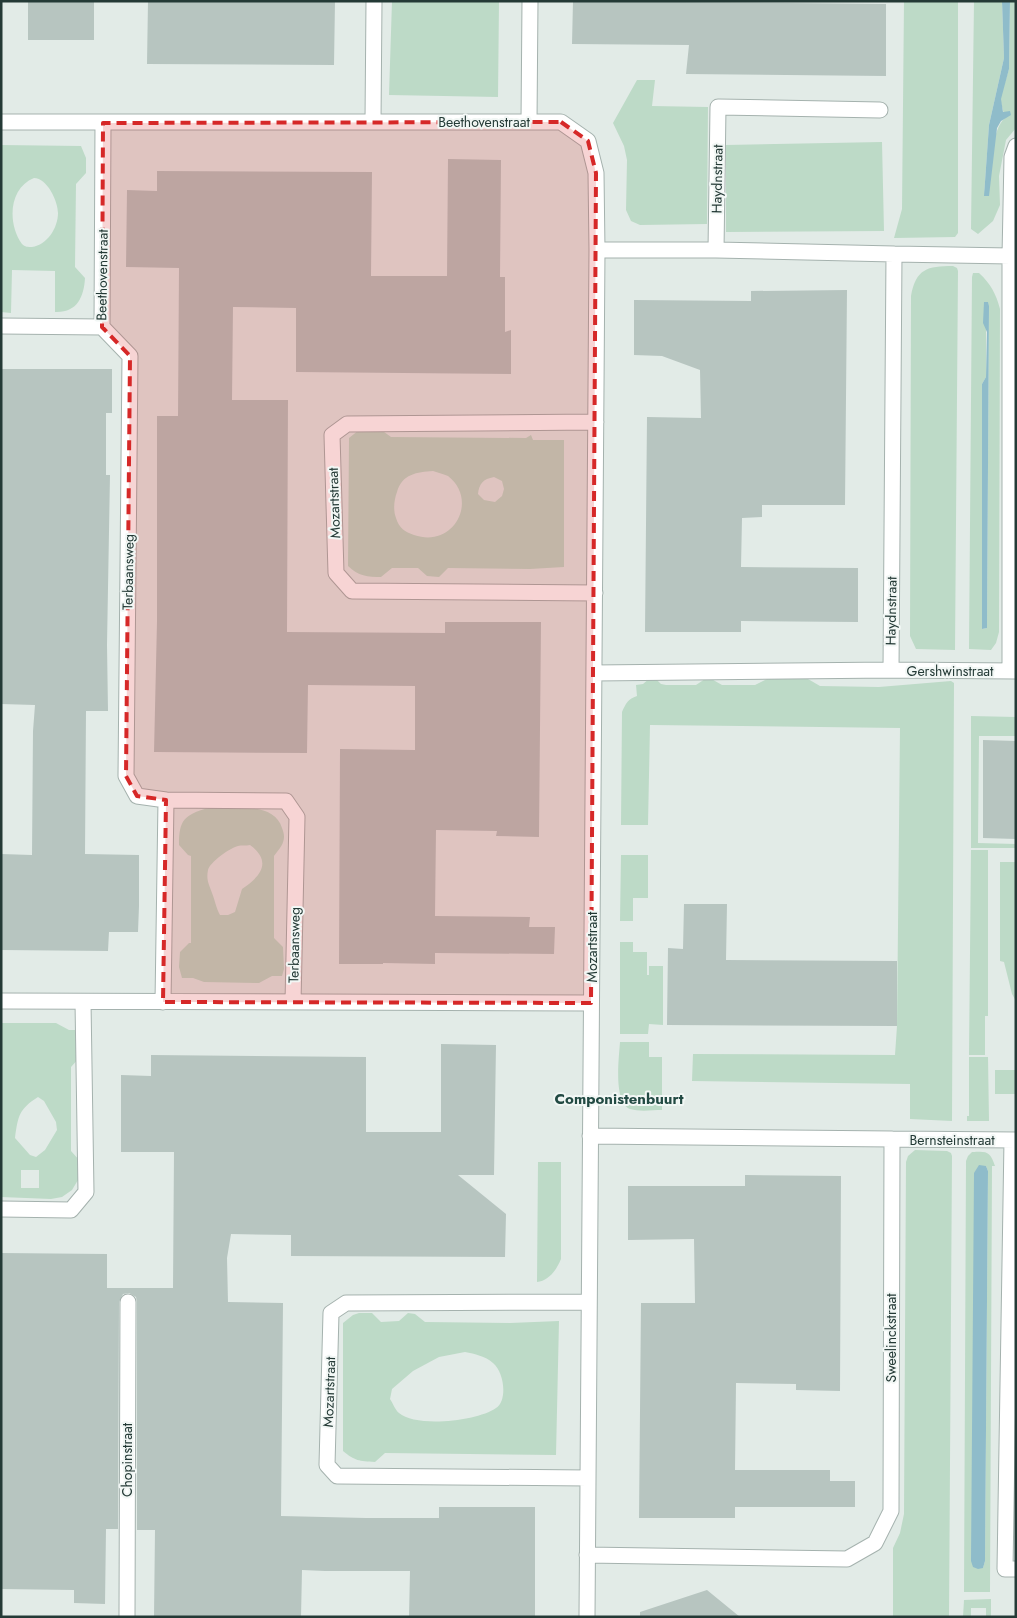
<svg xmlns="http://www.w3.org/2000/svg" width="1017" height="1618" viewBox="0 0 1017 1618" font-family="Jost,sans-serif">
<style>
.green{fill:#bddac7;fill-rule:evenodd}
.water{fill:#8fbcca}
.building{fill:#b7c5c0}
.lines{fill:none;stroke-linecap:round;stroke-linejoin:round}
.minor-casing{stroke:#a5b2ae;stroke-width:17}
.minor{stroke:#fff;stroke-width:15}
.marked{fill:#d62828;fill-opacity:0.2;stroke:#d62828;stroke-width:4;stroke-dasharray:10 6;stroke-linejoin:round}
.labels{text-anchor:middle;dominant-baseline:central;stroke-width:4;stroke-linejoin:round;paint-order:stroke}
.street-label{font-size:14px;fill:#243a36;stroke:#f2f7f5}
.neighbourhood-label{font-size:15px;font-weight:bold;fill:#224a43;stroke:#f2f7f5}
</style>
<rect width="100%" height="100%" fill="#e2ebe7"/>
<path class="green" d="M 392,1 L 499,1 L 498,97 L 389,95 Z
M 904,1 L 958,1 L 958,233 L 955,237 L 894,238 L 902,209 Z
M 974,1 L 1002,1 L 1004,58 L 989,125 L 984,196 C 987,178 992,128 1005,118 L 1000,99 L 1009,69 L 1010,1 L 1016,1 L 1016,128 L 1006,140 L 999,176 L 1000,205 L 993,221 L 978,234 L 971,229 Z
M 637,80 L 655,80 L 652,106 L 708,107 L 707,224 L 640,225 L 631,221 L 626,210 L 627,160 L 624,146 L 613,123 Z
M 882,142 L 884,231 L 726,232 L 726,145 Z
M 1,145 L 81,146 L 86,158 L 86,173 L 76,184 L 75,267 L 85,278 C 84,297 77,313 55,312 L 55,271 L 12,270 L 11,313 L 1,312 ZM 34,178 C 47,178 58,201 58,213 C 58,228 47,245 32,247 C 28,247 25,247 22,244 C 7,223 9,188 34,178 Z
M 953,266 L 957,268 L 958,271 L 955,650 L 916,649 L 910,636 L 911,296 C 916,269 927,266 953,266 Z
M 973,273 L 979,273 C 991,284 996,294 1000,309 L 999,632 L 996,643 L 991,650 L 969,649 L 972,277 ZM 989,302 L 987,628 L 982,629 L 982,384 L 986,377 L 986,328 Z
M 380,429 L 391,437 L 526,438 L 531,435 L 533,440 L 564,440 L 564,567 L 530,569 L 448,568 L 439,577 L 427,576 L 418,568 L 392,568 L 381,577 C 368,577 358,576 348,566 L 349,438 L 359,430 ZM 433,471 C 438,473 444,474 448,476 C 479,500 454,549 414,535 C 405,532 399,528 396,518 C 393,510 394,500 397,492 C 402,474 417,472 433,471 ZM 494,477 L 502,481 L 504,489 L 502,496 L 495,502 L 484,500 L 478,494 C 479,484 483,479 494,477 Z
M 708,677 L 722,685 L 755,685 L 767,679 L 808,679 L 820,686 L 879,687 L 951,681 L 954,683 L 952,1121 L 910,1119 L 910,1084 L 692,1081 L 693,1054 L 895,1055 L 897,1026 L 900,728 L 650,725 L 648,825 L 621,825 L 622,712 C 626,703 628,699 637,696 L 636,685 L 643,684 L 650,678 L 655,678 L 661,684 L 666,685 L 696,685 Z
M 971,716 L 1016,717 L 1016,736 L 979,736 L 978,843 L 1016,844 L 1016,848 L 971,848 Z
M 208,808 C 230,808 274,801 282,828 C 287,840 282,846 274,856 L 274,938 L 283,947 L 284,969 L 282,976 L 272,976 L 259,983 L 204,982 L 193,978 L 182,978 L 179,967 L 180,952 L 189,943 L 191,943 L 191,856 L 188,855 L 179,845 C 179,820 184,815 208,808 ZM 250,845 C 273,862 260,877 242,889 L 235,912 L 228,915 L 220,915 C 216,908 215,900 212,893 C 209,884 206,880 208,870 C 210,862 230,848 238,846 C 241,845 246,846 250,845 Z
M 971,850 L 988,850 L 988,1016 L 985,1016 L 985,1055 L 969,1055 Z
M 621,855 L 648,855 L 648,898 L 633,898 L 633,921 L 620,921 Z
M 1000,862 L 1016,862 L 1016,1001 L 1012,994 L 1004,962 L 1000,961 Z
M 620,942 L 633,942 L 633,952 L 647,952 L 647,975 L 649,975 L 649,966 L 663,966 L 663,1025 L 649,1024 L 648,1034 L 620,1034 Z
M 1,1023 L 56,1023 L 69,1030 L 79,1030 L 80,1057 L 71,1067 L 71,1151 L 80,1161 L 81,1170 L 78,1180 L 72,1190 L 62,1197 L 51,1199 L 1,1197 ZM 38,1097 L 44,1101 L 56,1122 L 57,1130 L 45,1150 L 36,1157 L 30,1155 L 15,1138 C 18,1116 19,1109 38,1097 ZM 21,1170 L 39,1170 L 39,1188 L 21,1188 Z
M 620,1042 L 649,1042 L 649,1057 L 662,1057 L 662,1110 C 652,1110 640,1112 630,1109 C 613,1102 619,1058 620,1042 Z
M 969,1057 L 988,1057 L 989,1121 L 967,1121 L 967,1116 L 969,1116 Z
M 995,1070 L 1016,1070 L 1016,1094 L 995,1094 Z
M 915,1150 L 947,1151 L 951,1153 L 952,1156 L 949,1617 L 893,1617 L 893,1548 L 900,1533 L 904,1514 L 906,1162 L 908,1156 Z
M 972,1152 C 987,1151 990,1151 995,1166 L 992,1166 L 990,1592 L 964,1592 L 966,1161 L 968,1156 ZM 986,1166 L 988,1171 L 985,1561 L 983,1568 Z
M 538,1162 L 561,1162 L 561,1259 C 557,1269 549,1281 537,1282 Z
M 359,1313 L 372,1313 L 381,1322 L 399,1321 L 408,1313 L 415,1314 L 425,1322 L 510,1323 L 559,1321 L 556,1455 L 385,1453 L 375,1462 C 359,1461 355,1461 343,1451 L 343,1323 L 353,1315 ZM 465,1352 C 475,1354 485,1356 493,1363 C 504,1372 508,1400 496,1408 C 478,1421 416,1428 399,1413 C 395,1410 393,1403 390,1399 L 392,1389 L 413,1371 L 439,1357 Z
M 991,1599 L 991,1617 L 986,1617 L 986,1608 L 971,1608 L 971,1617 L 963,1617 L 964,1600 Z"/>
<path class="water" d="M 1002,1 L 1010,1 L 1009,69 L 1001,99 L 1003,112 L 1010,111 L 1011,115 L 1001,121 L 997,128 L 989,196 L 984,196 L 989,125 L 1004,58 Z
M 984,302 L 988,302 L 989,306 L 987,628 L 982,629 L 982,384 L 986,377 L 987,332 L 983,323 Z
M 979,1165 L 986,1166 L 988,1171 L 985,1561 L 983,1568 L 978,1569 L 973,1567 L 971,1561 L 974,1173 Z"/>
<path class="building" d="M 28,1 L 94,1 L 94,40 L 28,40 Z
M 148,1 L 335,1 L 334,65 L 147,64 Z
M 573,1 L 886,4 L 886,76 L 686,74 L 689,45 L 572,44 Z
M 448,159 L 501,160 L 500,277 L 505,277 L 505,332 L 511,330 L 511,374 L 296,372 L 296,308 L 233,307 L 232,400 L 288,400 L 287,632 L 445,633 L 445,622 L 541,622 L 539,837 L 496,836 L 497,831 L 436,830 L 435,916 L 530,917 L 529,927 L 555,927 L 554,954 L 435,953 L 435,964 L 383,963 L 383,964 L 339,964 L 340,749 L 415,750 L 415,686 L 308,685 L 307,753 L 154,752 L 157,621 L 157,416 L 178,416 L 179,268 L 126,267 L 127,190 L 157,191 L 157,171 L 372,172 L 371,276 L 447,276 Z
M 847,290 L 845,505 L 762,505 L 762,517 L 742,518 L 741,567 L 858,568 L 858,622 L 741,621 L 741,632 L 645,632 L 647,417 L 701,418 L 700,370 L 662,356 L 634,355 L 634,300 L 751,301 L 751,291 Z
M 1,369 L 112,369 L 112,413 L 106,413 L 106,475 L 110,475 L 107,645 L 108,711 L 86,711 L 85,854 L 139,855 L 139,906 L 138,932 L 109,932 L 108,951 L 1,950 L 1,854 L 32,855 L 33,731 L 35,705 L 1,704 Z
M 983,740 L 1016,741 L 1016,839 L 983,838 Z
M 684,904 L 727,904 L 726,960 L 897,961 L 897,1026 L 667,1025 L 668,948 L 683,949 Z
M 441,1044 L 496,1045 L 494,1175 L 458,1175 L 506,1214 L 505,1257 L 291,1256 L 291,1235 L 231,1234 L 227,1258 L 228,1302 L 283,1303 L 281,1516 L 366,1518 L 439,1518 L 439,1507 L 535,1507 L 535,1617 L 409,1617 L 410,1571 L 325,1571 L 302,1570 L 301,1617 L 154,1617 L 155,1530 L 137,1530 L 137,1302 L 136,1297 L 129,1293 L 123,1294 L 119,1302 L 118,1529 L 106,1529 L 105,1604 L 74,1603 L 74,1590 L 1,1589 L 1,1253 L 107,1254 L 107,1288 L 173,1288 L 174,1152 L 121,1152 L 121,1075 L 151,1076 L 151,1055 L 366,1057 L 366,1132 L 441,1132 Z
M 745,1175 L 841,1176 L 840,1391 L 796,1390 L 796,1384 L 736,1383 L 735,1470 L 830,1470 L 830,1481 L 855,1481 L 855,1507 L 735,1507 L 735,1518 L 639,1518 L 641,1303 L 695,1303 L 694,1239 L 628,1240 L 628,1186 L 745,1186 Z
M 707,1590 L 740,1617 L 640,1617 L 640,1612 Z"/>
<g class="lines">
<defs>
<path id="minor" d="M 373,121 L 374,1
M 1,122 L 561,122 L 588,141 L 596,173 L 597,250 L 587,1617
M 529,122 L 530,1
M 716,250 L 718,107 L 880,110
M 894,254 L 1010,256
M 1,326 L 102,327
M 102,327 L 130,356 L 126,776 L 137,796 L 166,800 L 163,1002
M 102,327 L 103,123
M 595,593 L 352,591 L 336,573 L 332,435 L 347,424 L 596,422
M 891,670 L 1016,671
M 1010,671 L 1010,256 L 1012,157 L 1016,146
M 594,673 L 891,670 L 894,254 L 716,250 L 597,250
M 166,800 L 286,801 L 297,817 L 293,1002
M 1,1001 L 591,1003
M 892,1139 L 1016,1140
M 1012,1140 L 1005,1569 L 1016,1569
M 1,1209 L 71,1210 L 86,1192 L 83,1002
M 588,1478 L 337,1476 L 327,1465 L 331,1313 L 346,1303 L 589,1302
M 587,1555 L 847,1559 L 875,1543 L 891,1511 L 892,1139 L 590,1136
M 127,1617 L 128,1302"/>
</defs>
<use href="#minor" class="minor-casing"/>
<use href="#minor" class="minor"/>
</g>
<path class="marked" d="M 561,122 L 588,141 L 596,173 L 591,1003 L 163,1002 L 166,800 L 137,796 L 126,776 L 130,356 L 102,327 L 103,123 Z"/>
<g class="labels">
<g class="street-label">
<text x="484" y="122">Beethovenstraat</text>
<text transform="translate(717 179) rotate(-89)">Haydnstraat</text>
<text transform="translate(102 275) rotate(-89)">Beethovenstraat</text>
<text transform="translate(334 503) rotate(-92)">Mozartstraat</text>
<text transform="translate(128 572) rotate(-89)">Terbaansweg</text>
<text transform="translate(891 611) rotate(-89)">Haydnstraat</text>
<text x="950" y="671">Gershwinstraat</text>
<text transform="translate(294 945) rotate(-89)">Terbaansweg</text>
<text transform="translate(592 947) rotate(-90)">Mozartstraat</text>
<text x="952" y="1140">Bernsteinstraat</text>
<text transform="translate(891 1338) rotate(-90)">Sweelinckstraat</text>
<text transform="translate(329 1392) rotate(-88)">Mozartstraat</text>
<text transform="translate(127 1460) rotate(-90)">Chopinstraat</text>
</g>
<g class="neighbourhood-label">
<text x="619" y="1099">Componistenbuurt</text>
</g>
</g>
<rect width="1017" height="1618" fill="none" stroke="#243a36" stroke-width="5"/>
</svg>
